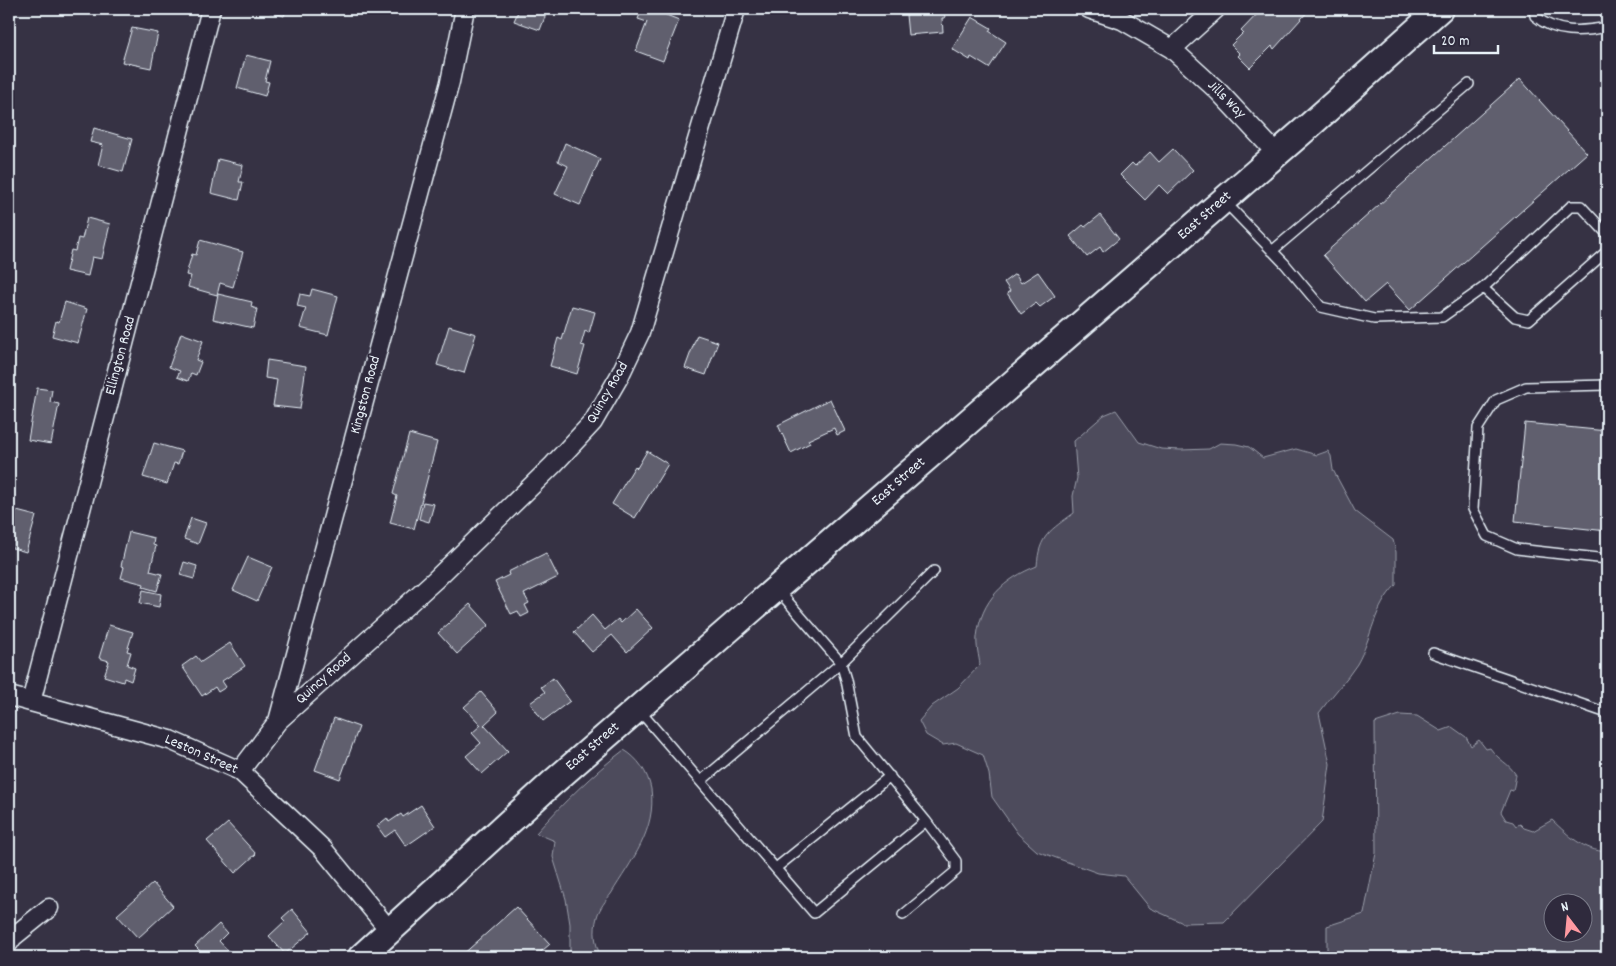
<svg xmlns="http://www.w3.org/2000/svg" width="1616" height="966" viewBox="0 0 1616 966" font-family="Dekko,sans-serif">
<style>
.green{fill:#4d4b5c;stroke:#9a9eaa;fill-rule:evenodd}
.building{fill:#605e6e;stroke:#e8f1f8}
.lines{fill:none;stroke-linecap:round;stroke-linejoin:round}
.lane-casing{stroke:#e8f1f8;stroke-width:12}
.street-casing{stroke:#e8f1f8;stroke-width:21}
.secondary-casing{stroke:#e8f1f8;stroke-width:29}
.lane{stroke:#2f2a3d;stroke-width:9}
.street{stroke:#2f2a3d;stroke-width:18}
.secondary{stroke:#2f2a3d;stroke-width:25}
.labels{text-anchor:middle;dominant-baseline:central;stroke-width:4;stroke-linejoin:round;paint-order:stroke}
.street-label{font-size:15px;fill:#e8f1f8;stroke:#2f2a3d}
</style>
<rect width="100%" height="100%" fill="#363244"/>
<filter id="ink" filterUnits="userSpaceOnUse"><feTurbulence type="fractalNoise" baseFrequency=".02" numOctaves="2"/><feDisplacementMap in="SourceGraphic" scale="10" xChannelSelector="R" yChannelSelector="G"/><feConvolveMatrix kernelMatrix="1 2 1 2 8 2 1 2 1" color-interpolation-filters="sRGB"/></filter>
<g filter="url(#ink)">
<path class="green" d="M 1116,410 L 1139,442 L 1161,449 L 1181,450 L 1209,449 L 1220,443 L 1236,444 L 1249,447 L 1263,458 L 1296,449 L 1317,455 L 1328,451 L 1331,456 L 1333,470 L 1355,511 L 1393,540 L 1396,552 L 1396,585 C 1373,608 1373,636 1357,664 C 1346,681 1331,696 1319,713 L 1330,764 L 1322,822 L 1224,922 L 1183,923 L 1150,908 L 1124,876 L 1098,873 L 1037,851 L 1018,834 L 992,797 L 989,774 L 983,755 L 956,743 L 943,745 L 926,735 L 919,721 L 932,706 L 958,688 L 980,665 C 979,656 976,646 977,637 C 981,600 1004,579 1037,566 C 1039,535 1051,530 1074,513 L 1073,496 L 1077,478 L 1074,441 L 1104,415 Z
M 1400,715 L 1417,716 L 1441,731 L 1452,727 L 1466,737 L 1471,746 L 1479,740 L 1486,749 L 1490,748 C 1499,761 1508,762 1516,775 L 1513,791 L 1510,790 L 1501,812 L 1506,820 L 1513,822 L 1516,826 L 1520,824 L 1524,828 L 1533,831 L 1552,820 C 1569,836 1583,850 1607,852 L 1607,957 L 1338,957 L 1327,950 L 1327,926 L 1364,914 L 1376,853 L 1375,723 ZM 1554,904 L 1584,904 L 1584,934 L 1554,934 Z
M 624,750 C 638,758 648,773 651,789 C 657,830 631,861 611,894 C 606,900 599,909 597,917 C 593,932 595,944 601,957 L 570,957 L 570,924 L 566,899 L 553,857 L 555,841 L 536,833 C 563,803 592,774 624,750 Z"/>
<path class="building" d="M 261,9 L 287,9 L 284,16 Z
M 519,9 L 548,9 L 540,30 L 514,21 Z
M 642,9 L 651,9 L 679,20 L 663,61 L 636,51 L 647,22 L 638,19 Z
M 909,9 L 944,10 L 945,18 L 942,18 L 943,32 L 908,35 L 906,15 L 909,14 Z
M 1262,9 L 1310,9 L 1274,49 L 1272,46 L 1250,68 L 1238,56 L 1240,54 L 1231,45 L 1243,33 L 1241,31 Z
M 972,17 L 991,28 L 989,31 L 1006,42 L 989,68 L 971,57 L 970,60 L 952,49 Z
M 132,28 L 158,33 L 151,68 L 122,62 Z
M 246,55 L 270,61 L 265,81 L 269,82 L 265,96 L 237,88 Z
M 1520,79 L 1587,153 L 1410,310 L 1386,284 L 1365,302 L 1323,255 Z
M 94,128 L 132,139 L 123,172 L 98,165 L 103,145 L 90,142 Z
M 565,143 L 600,159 L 580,205 L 555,194 L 568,166 L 558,161 Z
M 1173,149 L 1193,170 L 1168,194 L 1159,185 L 1145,200 L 1120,175 L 1132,163 L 1135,166 L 1150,152 L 1159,162 Z
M 218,159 L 243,165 L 239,182 L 243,182 L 239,200 L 211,193 Z
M 1100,215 L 1119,239 L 1103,252 L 1100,247 L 1087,257 L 1070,236 L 1083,225 L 1085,227 Z
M 87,218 L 110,224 L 102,259 L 92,257 L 88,276 L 66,271 L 71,250 L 75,251 L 78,238 L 82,239 Z
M 200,240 L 243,252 L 233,287 L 220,283 L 217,295 L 188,287 L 191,276 L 186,275 L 192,254 L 196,255 Z
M 1038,272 L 1055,296 L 1040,307 L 1036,303 L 1021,314 L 1007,293 L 1010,291 L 1004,282 L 1015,274 L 1021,283 Z
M 312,289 L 338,296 L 328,335 L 300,328 L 306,308 L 297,306 L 300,294 L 310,296 Z
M 218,294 L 252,302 L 251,307 L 257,309 L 253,328 L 213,319 Z
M 65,302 L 87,309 L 78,343 L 52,336 L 56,321 L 59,322 Z
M 572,306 L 595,312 L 589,333 L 585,331 L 581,345 L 585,346 L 577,374 L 550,366 L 558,338 L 562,340 Z
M 449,326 L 476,334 L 464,373 L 437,365 Z
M 181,333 L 203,341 L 196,360 L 201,362 L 196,375 L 191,373 L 188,381 L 177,377 L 180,371 L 169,367 Z
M 697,335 L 718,342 L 706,375 L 685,368 Z
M 267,360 L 306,366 L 300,409 L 273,406 L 277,380 L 265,378 Z
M 37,388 L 52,390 L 50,402 L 59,404 L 51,444 L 28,440 Z
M 830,399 L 845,431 L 837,435 L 834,428 L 808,440 L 810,443 L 791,453 L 778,425 Z
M 1525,423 L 1607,431 L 1607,531 L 1515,521 Z
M 409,434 L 437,442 L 414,529 L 390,523 L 397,496 L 393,494 Z
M 154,443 L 182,451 L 178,464 L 174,463 L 167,484 L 143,477 Z
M 647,451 L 668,464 L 635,518 L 612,504 L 635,466 L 637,468 Z
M 423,502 L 434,504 L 429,522 L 419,519 Z
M 9,509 L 36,516 L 26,552 L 9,547 Z
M 191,518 L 206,523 L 198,544 L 184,539 Z
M 129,532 L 154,538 L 153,545 L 156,546 L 150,571 L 162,574 L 157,591 L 143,587 L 144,584 L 121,578 L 124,567 L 121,566 Z
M 546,553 L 558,577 L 524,594 L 529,603 L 525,605 L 529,613 L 521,617 L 518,611 L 511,614 L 495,582 L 509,575 L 508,572 Z
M 248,557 L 272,567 L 257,601 L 233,590 Z
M 184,562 L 197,566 L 194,579 L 180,575 Z
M 143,590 L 161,594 L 159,607 L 140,603 Z
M 9,596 L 14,598 L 9,618 Z
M 470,604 L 489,625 L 457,654 L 438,633 Z
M 636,609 L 653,628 L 627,652 L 612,635 L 592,652 L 574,632 L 592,615 L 605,630 L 618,619 L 621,623 Z
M 109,625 L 133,632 L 127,651 L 131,652 L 127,665 L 135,668 L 131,681 L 124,678 L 123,682 L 104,676 L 109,661 L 99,658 Z
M 230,643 L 245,666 L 222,681 L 226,687 L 218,692 L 215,687 L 202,696 L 182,666 L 196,656 L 201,662 Z
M 553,678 L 570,701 L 543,721 L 530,703 L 545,692 L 541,687 Z
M 481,692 L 498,712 L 484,725 L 508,751 L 482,774 L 466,756 L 481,743 L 472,733 L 481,725 L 464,707 Z
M 334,718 L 359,727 L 340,779 L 315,770 Z
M 421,805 L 435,826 L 406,846 L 395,830 L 385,837 L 377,826 L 387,818 L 389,822 L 401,814 L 403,817 Z
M 228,823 L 256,854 L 235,873 L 207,841 Z
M 153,883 L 173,906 L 138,938 L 117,915 Z
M 516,907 L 550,944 L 535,957 L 460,957 Z
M 292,909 L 311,932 L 285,954 L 269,936 L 285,921 L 282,918 Z
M 219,924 L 227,933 L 219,941 L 234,957 L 206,957 L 195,946 Z"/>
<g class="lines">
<defs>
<path id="lane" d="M 1534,9 L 1535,16 C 1556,34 1582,32 1607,27
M 1224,201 L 1285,264 L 1321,307 L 1374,319 L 1442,317 L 1483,288 L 1571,206 L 1581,206 L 1607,234
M 1272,251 L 1469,84
M 1483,288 L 1515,317 L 1529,320 L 1607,251
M 1607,385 L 1526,387 L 1496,400 L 1478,428 L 1473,509 L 1487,536 L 1517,549 L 1607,559
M 1433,653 L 1607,713
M 638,709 L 814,913 L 926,821 L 857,737 L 846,680 L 841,663 L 777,589
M 701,781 L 841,663 L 934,571
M 776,868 L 890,776
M 903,915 L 956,871 L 956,861 L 926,821"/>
<path id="street" d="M 1089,9 L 1122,20 L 1172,49 L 1219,92 L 1277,154
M 1172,49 L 1216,9
M 9,696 L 170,740 L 240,771 L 323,849 L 390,931
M 31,702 L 211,9
M 278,721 L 435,580 L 553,465 L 593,422 L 619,377 L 640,333 L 736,9
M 240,771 L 278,721 L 450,82 L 465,9
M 9,943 L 13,937 L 49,908"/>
<path id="secondary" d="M 361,957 L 551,784 L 1309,126 L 1440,9"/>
</defs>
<use href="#lane" class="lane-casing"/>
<use href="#street" class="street-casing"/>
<use href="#secondary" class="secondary-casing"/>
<use href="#lane" class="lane"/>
<use href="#street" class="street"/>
<use href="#secondary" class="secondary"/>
</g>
</g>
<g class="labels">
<g class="street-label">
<text transform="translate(1226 100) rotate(45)">Jills Way</text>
<text transform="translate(1205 216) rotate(-41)">East Street</text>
<text transform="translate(121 356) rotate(-75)">Ellington Road</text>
<text transform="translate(608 393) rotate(-60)">Quincy Road</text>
<text transform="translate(366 395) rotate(-75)">Kingston Road</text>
<text transform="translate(899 482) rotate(-41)">East Street</text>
<text transform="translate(324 679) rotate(-42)">Quincy Road</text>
<text transform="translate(593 747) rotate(-41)">East Street</text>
<text transform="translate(201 755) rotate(24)">Leston Street</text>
</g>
</g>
<rect width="1616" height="966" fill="none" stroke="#2f2a3d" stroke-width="30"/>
<rect x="15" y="15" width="1586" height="936" fill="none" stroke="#e8f1f8" stroke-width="2" filter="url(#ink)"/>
<g transform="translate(1568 918) rotate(344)"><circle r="24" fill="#2f2a3d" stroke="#797a88"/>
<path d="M0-4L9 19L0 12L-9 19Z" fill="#ff9aa2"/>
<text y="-8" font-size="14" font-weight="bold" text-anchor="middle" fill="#e8f1f8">N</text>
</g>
<path d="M1434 45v8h64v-8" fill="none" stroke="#e8f1f8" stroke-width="2.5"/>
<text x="1441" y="45" font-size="15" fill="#e8f1f8" stroke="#2f2a3d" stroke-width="4" paint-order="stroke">20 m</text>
</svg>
